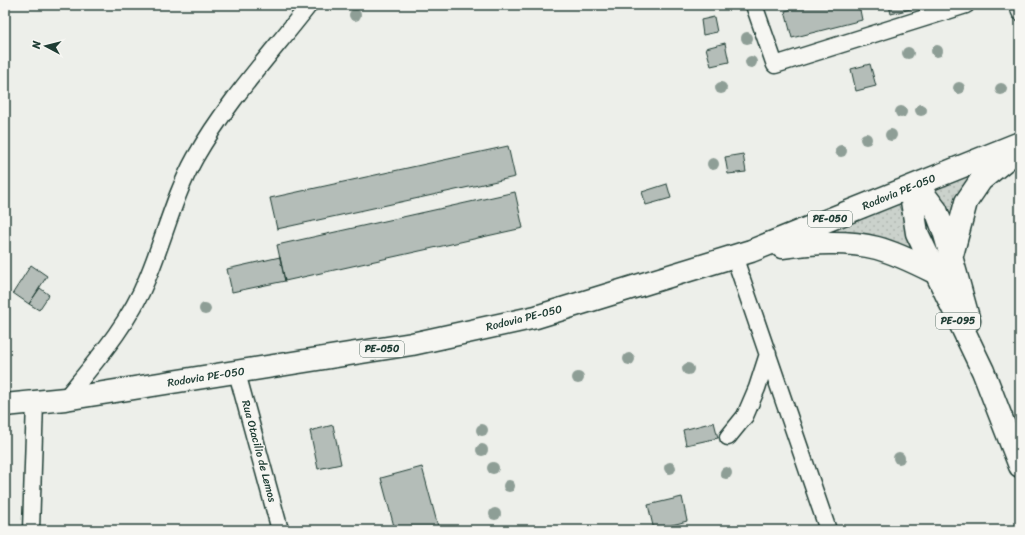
<svg xmlns="http://www.w3.org/2000/svg" width="1025" height="535" viewBox="0 0 1025 535" font-family="Sriracha,sans-serif">
<style>
.grass{fill:url(#grass-dots);stroke:#758880}
.building{fill:#b4bdb8;stroke:#1f3d34}
.lines{fill:none;stroke-linecap:round;stroke-linejoin:round}
.minor-casing{stroke:#1f3d34;stroke-width:19}
.primary-casing{stroke:#1f3d34;stroke-width:25}
.minor{stroke:#f6f6f2;stroke-width:16}
.primary{stroke:#f6f6f2;stroke-width:22}
.tree{fill:#8e9e96}
.labels{text-anchor:middle;dominant-baseline:central;stroke-width:3;stroke-linejoin:round;paint-order:stroke}
.shield{fill:#f6f6f2;stroke:#60746d;stroke-width:1}
.shield-label{font-size:10px;font-weight:bold;fill:#1f3d34}
.street-label{font-size:11px;fill:#1f3d34;stroke:#f6f6f2}
</style>
<defs>
<pattern id="grass-dots" width="8" height="8" patternUnits="userSpaceOnUse"><rect width="8" height="8" fill="#cbd2cc"/><path d="M2 2h.1M6 6h.1" fill="none" stroke="#aeb5b0" stroke-width="1.8" stroke-linecap="round"/></pattern>
</defs>
<rect width="100%" height="100%" fill="#edefea"/>
<filter id="ink" filterUnits="userSpaceOnUse"><feTurbulence type="fractalNoise" baseFrequency=".025" numOctaves="2"/><feDisplacementMap in="SourceGraphic" scale="8" xChannelSelector="R" yChannelSelector="G"/><feConvolveMatrix kernelMatrix="1 2 1 2 8 2 1 2 1" color-interpolation-filters="sRGB"/></filter>
<g filter="url(#ink)">
<path class="grass" d="M 981,165 L 950,238 L 935,187 Z
M 896,199 L 926,268 L 892,242 L 861,233 L 819,232 Z"/>
<path class="building" d="M 808,5 L 859,5 L 862,20 L 792,38 L 785,11 Z
M 889,5 L 926,5 L 891,14 Z
M 714,17 L 717,32 L 703,35 L 701,20 Z
M 725,43 L 729,62 L 711,66 L 706,48 Z
M 870,64 L 876,86 L 856,91 L 851,69 Z
M 508,146 L 515,177 L 277,229 L 270,198 Z
M 743,154 L 746,172 L 728,174 L 725,157 Z
M 667,184 L 671,198 L 646,205 L 642,192 Z
M 515,192 L 523,228 L 285,281 L 277,245 Z
M 280,257 L 285,281 L 232,292 L 227,269 Z
M 31,265 L 47,276 L 29,304 L 13,293 Z
M 40,288 L 49,295 L 39,310 L 29,304 Z
M 714,422 L 718,438 L 686,445 L 683,430 Z
M 333,425 L 341,464 L 318,469 L 310,431 Z
M 422,467 L 439,530 L 395,530 L 381,478 Z
M 682,497 L 687,521 L 654,530 L 648,505 Z"/>
<g class="lines">
<defs>
<path id="minor" d="M 754,5 L 775,65 L 966,5
M 1018,5 L 1020,12
M 734,256 L 828,530
M 237,373 L 280,530
M 65,399 C 95,362 129,324 147,279 C 164,239 174,196 195,158 C 226,103 270,55 309,5
M 728,437 L 745,416 L 757,388 L 768,354
M 31,530 L 35,402"/>
<path id="primary" d="M 910,188 L 917,233 L 983,371 L 1020,466
M 910,188 L 926,197 L 936,210 L 944,231 L 969,321
M 782,247 C 813,243 846,240 877,248 C 896,253 916,263 934,272
M 952,255 L 966,202 L 981,180 L 1014,153
M 5,405 L 65,399 L 412,344 L 536,317 L 751,251 L 1020,143"/>
</defs>
<use href="#minor" class="minor-casing"/>
<use href="#primary" class="primary-casing"/>
<use href="#minor" class="minor"/>
<use href="#primary" class="primary"/>
</g>
<g class="tree">
<circle cx="355" cy="15" r="6"/>
<circle cx="747" cy="38" r="6"/>
<circle cx="937" cy="51" r="6"/>
<circle cx="908" cy="53" r="6"/>
<circle cx="751" cy="62" r="6"/>
<circle cx="721" cy="88" r="6"/>
<circle cx="959" cy="88" r="6"/>
<circle cx="1001" cy="89" r="6"/>
<circle cx="921" cy="110" r="6"/>
<circle cx="901" cy="112" r="6"/>
<circle cx="891" cy="135" r="6"/>
<circle cx="866" cy="139" r="6"/>
<circle cx="841" cy="151" r="6"/>
<circle cx="713" cy="164" r="6"/>
<circle cx="205" cy="309" r="6"/>
<circle cx="629" cy="359" r="6"/>
<circle cx="688" cy="369" r="6"/>
<circle cx="578" cy="378" r="6"/>
<circle cx="482" cy="430" r="6"/>
<circle cx="482" cy="450" r="6"/>
<circle cx="899" cy="458" r="6"/>
<circle cx="493" cy="468" r="6"/>
<circle cx="670" cy="468" r="6"/>
<circle cx="726" cy="473" r="6"/>
<circle cx="509" cy="486" r="6"/>
<circle cx="495" cy="514" r="6"/>
</g>
</g>
<g class="labels">
<g class="shield">
<rect x="808" y="211" width="44" height="16" rx="3"/>
<rect x="936" y="313" width="44" height="16" rx="3"/>
<rect x="360" y="341" width="44" height="16" rx="3"/>
</g>
<g class="shield-label">
<text x="830" y="219">PE-050</text>
<text x="958" y="321">PE-095</text>
<text x="382" y="349">PE-050</text>
</g>
<g class="street-label">
<text transform="translate(899 192) rotate(-22)">Rodovia PE-050</text>
<text transform="translate(524 318) rotate(-14)">Rodovia PE-050</text>
<text transform="translate(206 377) rotate(-9)">Rodovia PE-050</text>
<text transform="translate(259 451) rotate(75)">Rua Otacilio de Lemos</text>
</g>
</g>
<rect width="1025" height="535" fill="none" stroke="#f6f6f2" stroke-width="20"/>
<rect x="10" y="10" width="1005" height="515" fill="none" stroke="#1f3d34" stroke-width="1.5" filter="url(#ink)"/>
<g transform="translate(46 46) rotate(277)" stroke="#f6f6f2" stroke-width="3" paint-order="stroke">
<path d="M0-3L7 15L0 10L-7 15Z" fill="#1f3d34"/>
<text y="-6" font-size="11" font-weight="bold" text-anchor="middle" fill="#1f3d34">N</text>
</g>
</svg>
